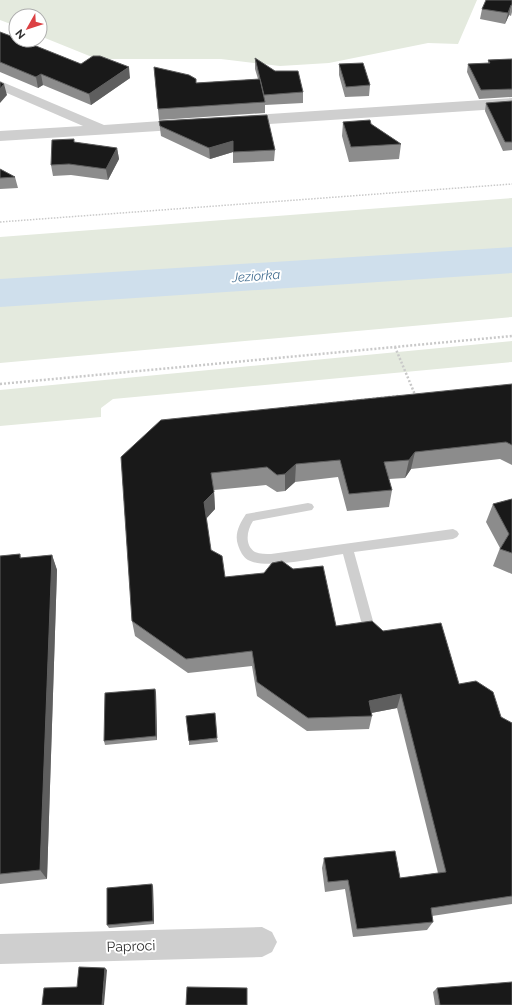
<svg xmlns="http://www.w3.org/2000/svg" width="512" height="1005" viewBox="0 0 512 1005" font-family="Raleway,sans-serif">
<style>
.green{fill:#e4eade}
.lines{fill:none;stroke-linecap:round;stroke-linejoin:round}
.river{fill:#cfdfec;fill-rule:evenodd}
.path-far1{stroke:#c9c9c9;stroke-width:1.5;stroke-dasharray:1.5 1.5;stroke-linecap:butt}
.path{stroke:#c9c9c9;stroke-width:2.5;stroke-dasharray:2 2;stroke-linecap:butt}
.service{fill:#cfcfcf;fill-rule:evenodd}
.minor{fill:#cfcfcf;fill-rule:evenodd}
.wall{fill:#8c8c8c}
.shaded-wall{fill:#5e5e5e}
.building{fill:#191919;stroke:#5e5e5e}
.labels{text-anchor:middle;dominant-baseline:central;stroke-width:4;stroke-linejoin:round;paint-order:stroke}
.water-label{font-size:13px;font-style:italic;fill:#436e91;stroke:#fff}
.near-street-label{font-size:14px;fill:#323232;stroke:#fff}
</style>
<rect width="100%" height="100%" fill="#fff"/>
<path class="green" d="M 0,0 L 477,0 L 458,44 L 428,43 L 329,63 L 280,66 L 221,59 L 97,59 L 40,36 L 40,16 L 16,16 L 16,26 L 0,20 Z
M 512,198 L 512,317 L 0,363 L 0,237 Z
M 512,341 L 512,362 L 113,399 L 101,408 L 101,417 L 0,426 L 0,390 Z"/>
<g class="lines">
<path class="river" d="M 512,247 L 512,273 L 0,307 L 0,279 Z"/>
<path class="path-far1" d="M 0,222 L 512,184"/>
<path class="path" d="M 395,347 L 416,397
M 0,384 L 512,336
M 285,408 L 398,396"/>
<path class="service" d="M 308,503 L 312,504 L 314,507 L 312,510 L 253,521 C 247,530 244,545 255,552 C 260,554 266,554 271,554 L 453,529 L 457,531 L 459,534 L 457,537 L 453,539 L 354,552 L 373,621 L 371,625 L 367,626 L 363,625 L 361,621 L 343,554 C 321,557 266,570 248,560 C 243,557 240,551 238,545 C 234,534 240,523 246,514 Z"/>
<path class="minor" d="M 0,81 L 104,125 L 190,119 L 195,121 L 198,124 L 195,127 L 190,129 L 0,141 L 0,131 L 83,126 L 0,90 Z
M 512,98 L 512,108 L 239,126 L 234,124 L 231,121 L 234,118 L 239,116 Z
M 262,927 L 272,932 L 277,942 L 272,952 L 262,957 L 0,964 L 0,934 Z"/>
</g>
<path class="wall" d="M 512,0 L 512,12 L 511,16 L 509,15 L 505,24 L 480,19 L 482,9 Z
M 0,32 L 81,64 L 130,78 L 91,105 L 43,85 L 38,88 L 0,72 Z
M 255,58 L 303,92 L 303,103 L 265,105 L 265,113 L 159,120 L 154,67 L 196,83 L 258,79 L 255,69 Z
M 512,59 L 512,97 L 479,99 L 467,72 L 468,64 L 488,63 L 488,60 Z
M 339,64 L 370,85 L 369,96 L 345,97 L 339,75 Z
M 512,101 L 512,150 L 503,151 L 485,111 L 486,103 Z
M 159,121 L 275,150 L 274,161 L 233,163 L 233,152 L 210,159 L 161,136 Z
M 343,122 L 371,124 L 401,144 L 399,159 L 349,162 L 342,136 Z
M 74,142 L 117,148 L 119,159 L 108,180 L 71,175 L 53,176 L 51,165 Z
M 0,169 L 15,177 L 18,188 L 0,189 Z
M 512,384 L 512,465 L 500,459 L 411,469 L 405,478 L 389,479 L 392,490 L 389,507 L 347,511 L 338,477 L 295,482 L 285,491 L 277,492 L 266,485 L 214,490 L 215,509 L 206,518 L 211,550 L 225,577 L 336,626 L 383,631 L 459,684 L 501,717 L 512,723 L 512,904 L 432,916 L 433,922 L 427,930 L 353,937 L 345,889 L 325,892 L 322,868 L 324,858 L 400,878 L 438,873 L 397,708 L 371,713 L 372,716 L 369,729 L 307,731 L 257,696 L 252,666 L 188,673 L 135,636 L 132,621 L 121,457 Z
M 512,499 L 512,574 L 493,566 L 500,548 L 486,522 L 493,504 Z
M 20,554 L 21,558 L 52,555 L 57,570 L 47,879 L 0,884 L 0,556 Z
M 155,689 L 156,693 L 157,740 L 105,745 L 104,741 Z
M 217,738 L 218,742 L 189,745 L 189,741 Z
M 153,886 L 154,924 L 109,928 L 107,925 Z
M 437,988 L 512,1005 L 435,1005 L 433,992 Z"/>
<path class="shaded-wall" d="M 511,5 L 509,15 L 505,24 L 508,13 Z
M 129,67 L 130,78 L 91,105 L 89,94 Z
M 41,74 L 43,85 L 38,88 L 36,77 Z
M 4,84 L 7,95 L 0,103 L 0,89 Z
M 233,141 L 233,152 L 210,159 L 209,148 Z
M 117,148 L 119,159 L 108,180 L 106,169 Z
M 415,452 L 411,469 L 405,478 L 409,460 Z
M 296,464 L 295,482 L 285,491 L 285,474 Z
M 214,492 L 215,509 L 206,519 L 204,502 Z
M 52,555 L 57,570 L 47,879 L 40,870 Z
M 155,689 L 156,693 L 157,740 L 156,736 Z
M 401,694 L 397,708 L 366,714 L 369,701 Z
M 152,884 L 153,886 L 154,924 L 153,921 Z
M 105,968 L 107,970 L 104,1005 L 102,1005 Z"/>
<path class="building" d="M 486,0 L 512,0 L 512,5 L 511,5 L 508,13 L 482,9 Z
M 0,32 L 16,38 L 16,40 L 21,40 L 81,64 L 93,56 L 100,56 L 129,67 L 89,94 L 41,74 L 36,77 L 0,62 Z
M 255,58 L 275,71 L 298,71 L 303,92 L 264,95 Z
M 512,59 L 512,89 L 481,90 L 468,64 L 490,63 L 488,60 Z
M 363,63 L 370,85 L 346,87 L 339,64 Z
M 154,67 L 189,75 L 196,79 L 196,83 L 260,79 L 265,102 L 158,109 Z
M 0,82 L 4,84 L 0,89 Z
M 512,101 L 512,142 L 505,142 L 486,103 Z
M 267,115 L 275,150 L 233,152 L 233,141 L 209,148 L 160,126 L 159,121 Z
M 370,120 L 371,124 L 401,144 L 351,147 L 343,122 Z
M 74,139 L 74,142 L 117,148 L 106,169 L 69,164 L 51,165 L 52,140 Z
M 0,169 L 15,177 L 0,178 Z
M 512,384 L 512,445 L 506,442 L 415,452 L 409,460 L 384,462 L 392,490 L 349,494 L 340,460 L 296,464 L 285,474 L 277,475 L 267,467 L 211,473 L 214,492 L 204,502 L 211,550 L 222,556 L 225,577 L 264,573 L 272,563 L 282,561 L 293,569 L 323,566 L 336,626 L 372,621 L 383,631 L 441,623 L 459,684 L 476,681 L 493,692 L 501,717 L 512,723 L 512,896 L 431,908 L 433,922 L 357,929 L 348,880 L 328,882 L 324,858 L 395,851 L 400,878 L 446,872 L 401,694 L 369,701 L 372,716 L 308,718 L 257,682 L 252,651 L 186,659 L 132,621 L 121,457 L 161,420 Z
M 512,499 L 512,553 L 500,549 L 509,534 L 493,504 Z
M 20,554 L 20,558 L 52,555 L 40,870 L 0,874 L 0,556 Z
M 155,689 L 156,736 L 104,741 L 105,693 Z
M 215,713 L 217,738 L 189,741 L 186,716 Z
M 152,884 L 153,921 L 107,925 L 107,888 Z
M 79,967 L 105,968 L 102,1005 L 42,1005 L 44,988 L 77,987 Z
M 512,982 L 512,1005 L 440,1005 L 437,988 Z
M 187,987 L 247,988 L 247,1005 L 186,1005 Z"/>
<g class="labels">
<g class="water-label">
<text transform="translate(256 276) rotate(-4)">Jeziorka</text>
</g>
<g class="near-street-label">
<text transform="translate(131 946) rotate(-2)">Paproci</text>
</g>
</g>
<g transform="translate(28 28) rotate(231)"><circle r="19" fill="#ffffff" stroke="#adadad"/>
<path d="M0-3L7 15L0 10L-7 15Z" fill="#dc4043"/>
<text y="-6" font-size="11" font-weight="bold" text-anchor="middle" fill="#323232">N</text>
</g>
</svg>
